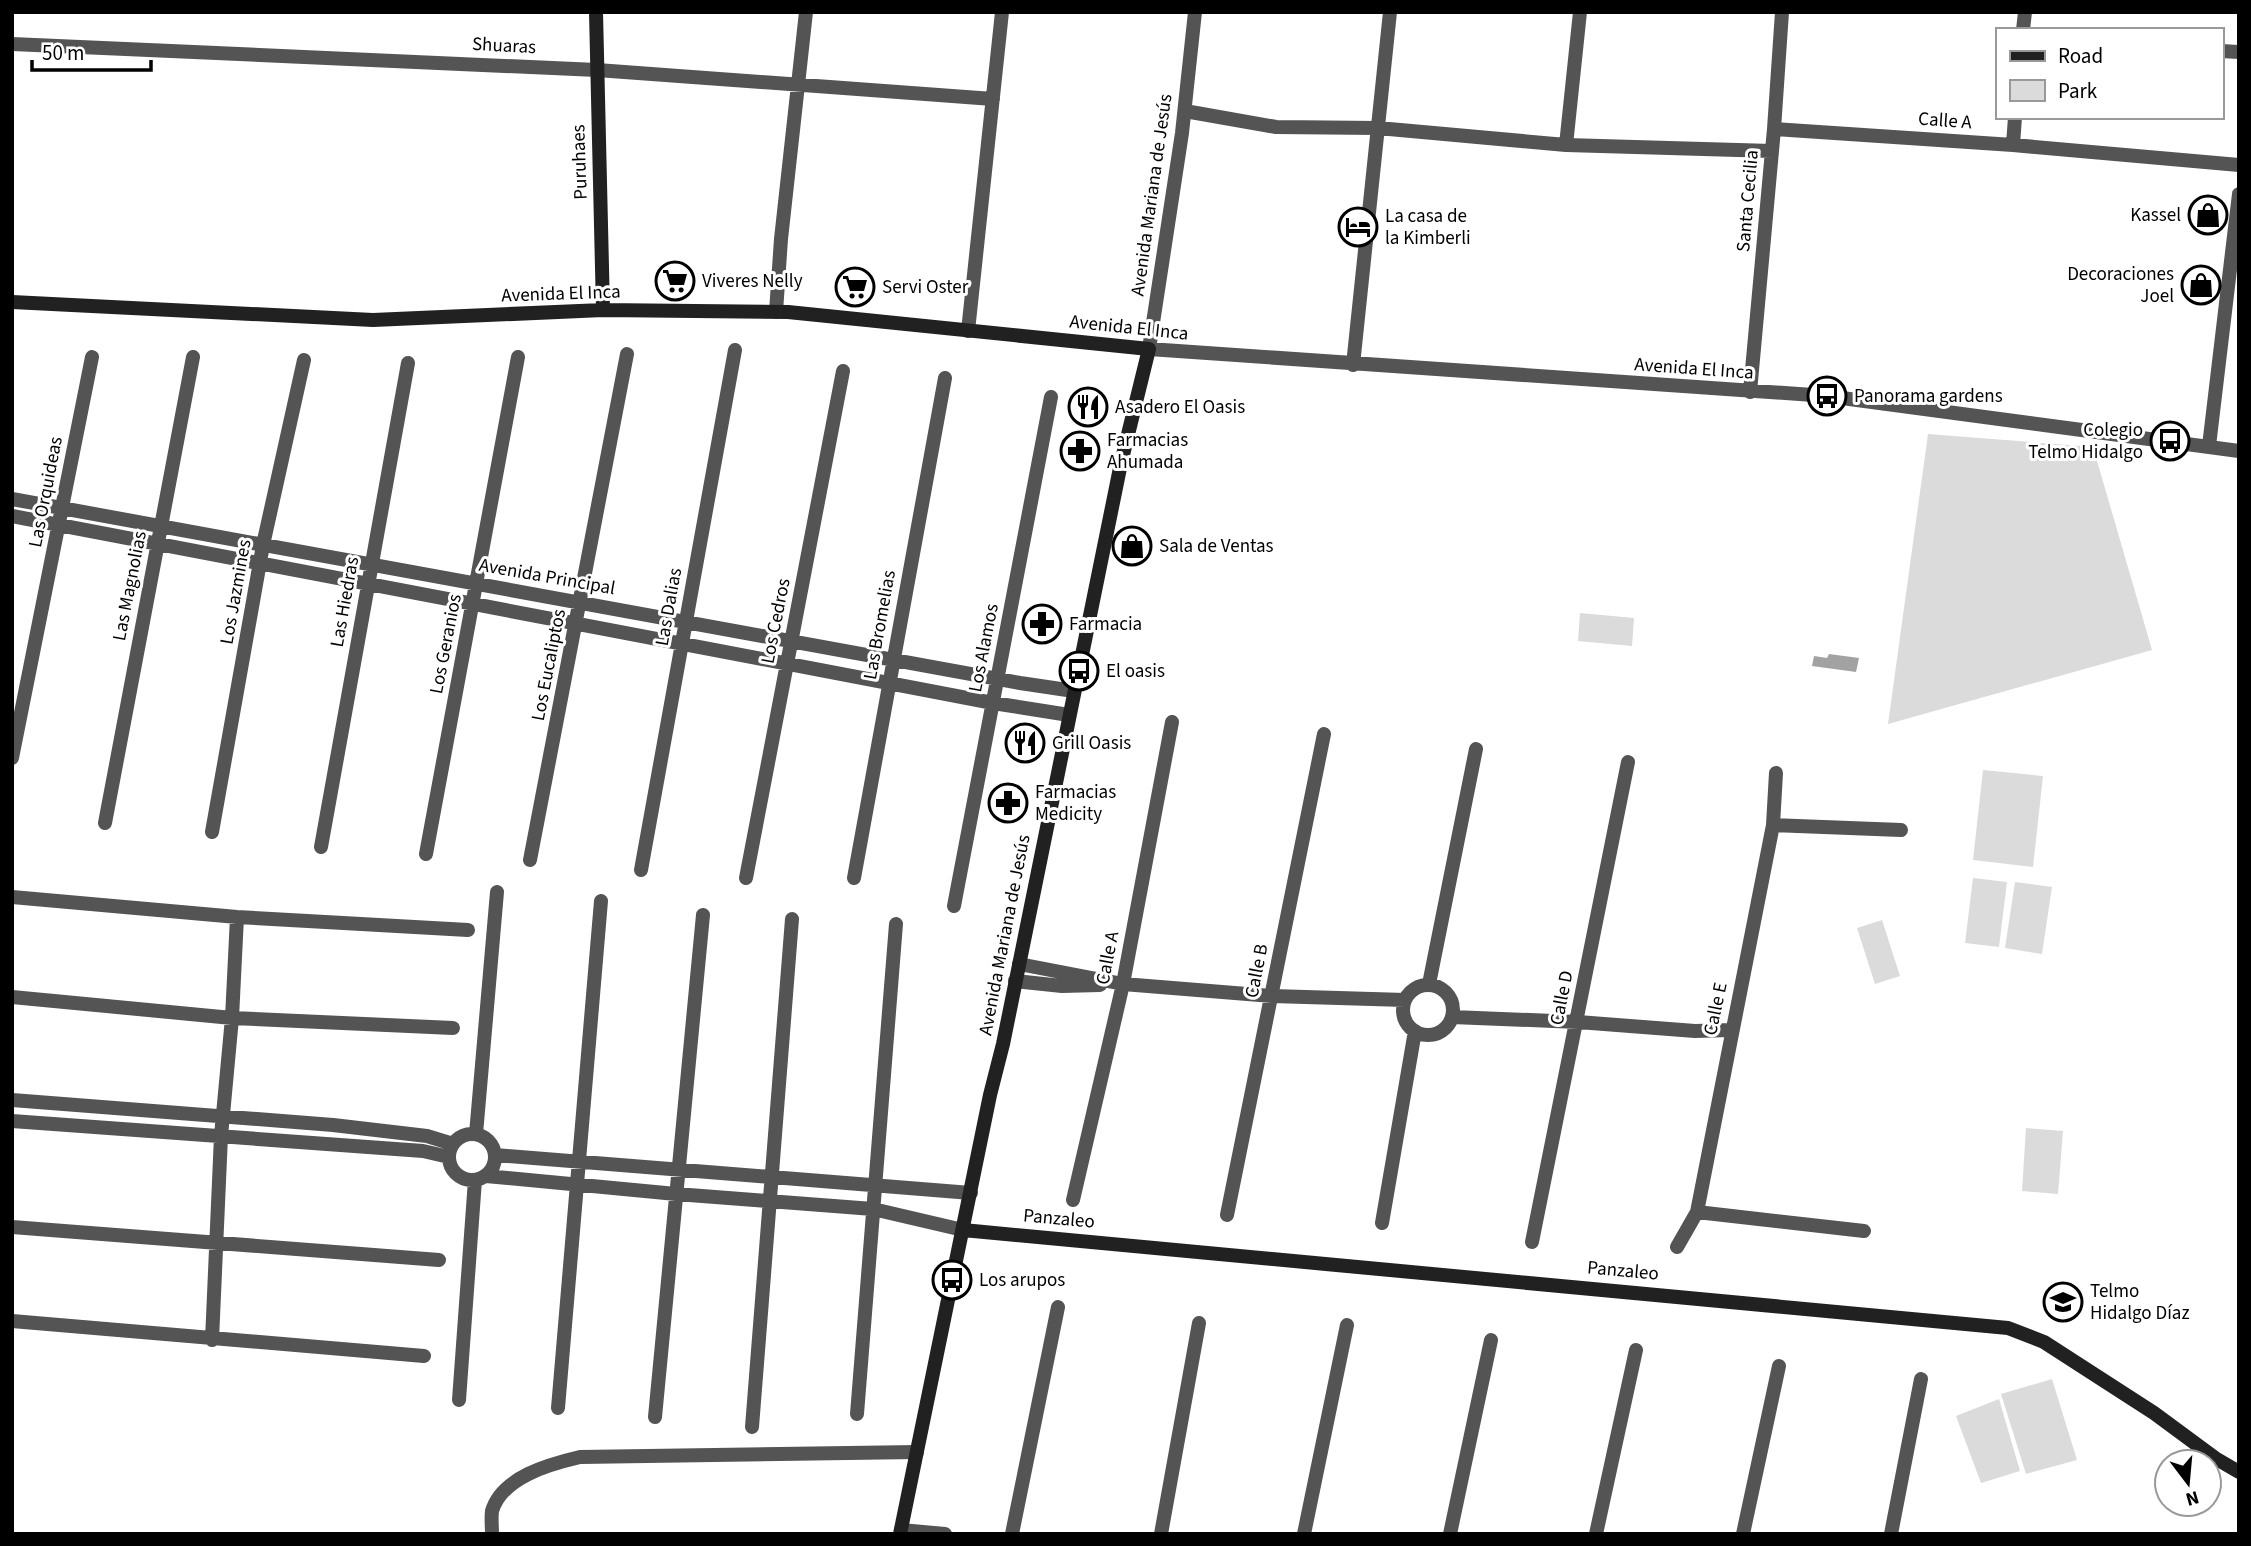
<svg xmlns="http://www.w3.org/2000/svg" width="2251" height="1546" viewBox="0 0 2251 1546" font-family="'Source Sans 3',sans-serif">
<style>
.green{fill:#dbdbdb}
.water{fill:#a2a2a2}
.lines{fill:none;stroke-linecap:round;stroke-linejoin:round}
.street{stroke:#545454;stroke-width:14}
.secondary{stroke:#212121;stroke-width:14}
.labels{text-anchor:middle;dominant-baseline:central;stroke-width:6;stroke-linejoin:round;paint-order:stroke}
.street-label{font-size:19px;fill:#000;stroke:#fff}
.poi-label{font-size:19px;fill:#000;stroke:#fff;text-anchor:start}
</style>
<rect width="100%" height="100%" fill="#fff"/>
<path class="green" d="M 1928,434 L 2093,447 L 2152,650 L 1888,724 Z
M 1580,613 L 1634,618 L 1632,646 L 1578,641 Z
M 1983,770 L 2043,776 L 2033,867 L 1973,860 Z
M 1973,878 L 2007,882 L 1999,947 L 1965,943 Z
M 2015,882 L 2052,887 L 2042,954 L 2005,948 Z
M 1882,920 L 1900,976 L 1875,984 L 1857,928 Z
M 2026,1128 L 2063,1131 L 2058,1194 L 2022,1191 Z
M 2052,1379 L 2077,1460 L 2026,1474 L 2001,1394 Z
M 1999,1399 L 2020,1471 L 1981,1483 L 1956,1416 Z"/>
<path class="water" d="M 1829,654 L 1859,658 L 1856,672 L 1812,666 L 1814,656 L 1827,658 Z"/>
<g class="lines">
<path class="street" d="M 1195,12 L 1182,133 L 1149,349 L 1827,396 L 2239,451
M 2023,30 L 2025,12
M 12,44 L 597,70 L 993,99
M 2221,51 L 2239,52
M 1185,111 L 1276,127 L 1378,128 L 1566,145 L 1580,12
M 1774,129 L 2013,145 L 2239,165
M 1566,145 L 1772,151
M 2013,145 L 2015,117
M 776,312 L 781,239 L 806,12
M 968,331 L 1002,12
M 1353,365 L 1390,12
M 1750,392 L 1774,129 L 1782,12
M 2209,446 L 2239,194
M 12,499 L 1020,683 L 1074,691
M 12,516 L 993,703 L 1069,715
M 12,758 L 92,357
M 105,823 L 193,357
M 1773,825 L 1901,830
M 212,832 L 263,545 L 304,360
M 321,847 L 408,363
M 426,854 L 518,357
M 530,860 L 627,354
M 641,870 L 735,350
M 746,878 L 843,371
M 854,878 L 945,378
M 12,897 L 237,917 L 468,930
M 954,906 L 1051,397
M 1019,964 L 1123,984 L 1272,996 L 1405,1000
M 1015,981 L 1062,986 L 1100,985
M 1429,984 L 1476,749
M1403 1010a25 25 0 1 1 50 0a25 25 0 1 1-50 0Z
M 12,997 L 232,1018 L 453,1028
M 1452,1017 L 1578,1022 L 1695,1031 L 1731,1030
M 12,1100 L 333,1125 L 427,1136 L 453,1144
M 12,1121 L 423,1151 L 449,1157
M449 1157a23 23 0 1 1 46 0a23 23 0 1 1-46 0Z
M 476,1134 L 497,892
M 495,1155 L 971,1193
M 486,1176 L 676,1194 L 873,1209 L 963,1230
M 1073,1200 L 1123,984 L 1172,722
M 1697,1212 L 1864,1231
M 1227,1215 L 1324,734
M 1382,1223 L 1415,1031
M 12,1227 L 439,1260
M 1532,1242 L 1628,762
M 1677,1247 L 1697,1212 L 1773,825 L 1776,773
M 12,1321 L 424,1356
M 212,1340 L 221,1136 L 232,1018 L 237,917
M 459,1400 L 475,1180
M 558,1408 L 601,901
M 857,1414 L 896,924
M 655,1417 L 703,915
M 752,1427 L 792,919
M 901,1530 L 945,1534
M 492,1534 C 492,1527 491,1518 492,1511 C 502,1477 550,1464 580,1457 L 917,1452
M 1012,1534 L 1058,1307
M 1161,1534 L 1199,1323
M 1304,1534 L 1347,1325
M 1450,1534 L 1491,1340
M 1596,1534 L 1636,1350
M 1743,1534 L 1779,1366
M 1891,1534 L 1921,1379"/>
<path class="secondary" d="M 596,12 L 603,310
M 12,302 L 373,320 L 603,310 L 788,312 L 1149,349 L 1121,463 L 1003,1044 L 990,1095 L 900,1534
M 963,1230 L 2008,1328 L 2044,1342 L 2154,1413 L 2215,1458 L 2239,1472"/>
</g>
<defs>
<symbol id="shop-ring" viewBox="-11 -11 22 22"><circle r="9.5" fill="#fff" stroke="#000" stroke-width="1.5"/><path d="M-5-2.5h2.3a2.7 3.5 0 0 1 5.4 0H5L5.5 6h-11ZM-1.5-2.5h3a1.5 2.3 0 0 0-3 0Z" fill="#000"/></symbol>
<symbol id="hotel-ring" viewBox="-11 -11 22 22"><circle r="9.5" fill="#fff" stroke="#000" stroke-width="1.5"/><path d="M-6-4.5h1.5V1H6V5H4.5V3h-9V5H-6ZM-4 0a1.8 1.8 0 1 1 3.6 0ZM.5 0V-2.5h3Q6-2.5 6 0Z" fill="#000"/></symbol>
<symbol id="supermarket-ring" viewBox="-11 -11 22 22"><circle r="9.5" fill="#fff" stroke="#000" stroke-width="1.5"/><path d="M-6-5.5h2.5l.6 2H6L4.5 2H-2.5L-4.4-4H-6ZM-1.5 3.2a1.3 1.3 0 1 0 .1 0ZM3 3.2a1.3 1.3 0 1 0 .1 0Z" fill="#000"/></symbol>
<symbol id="bus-ring" viewBox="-11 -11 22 22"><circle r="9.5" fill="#fff" stroke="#000" stroke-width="1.5"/><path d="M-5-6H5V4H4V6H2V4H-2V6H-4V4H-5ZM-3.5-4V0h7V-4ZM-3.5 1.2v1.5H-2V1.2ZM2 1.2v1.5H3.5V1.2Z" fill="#000"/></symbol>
<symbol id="restaurant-ring" viewBox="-11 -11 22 22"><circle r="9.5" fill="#fff" stroke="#000" stroke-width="1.5"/><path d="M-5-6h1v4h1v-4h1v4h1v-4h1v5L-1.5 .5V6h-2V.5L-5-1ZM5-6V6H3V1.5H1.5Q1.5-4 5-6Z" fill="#000"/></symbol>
<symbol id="pharmacy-ring" viewBox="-11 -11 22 22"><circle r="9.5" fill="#fff" stroke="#000" stroke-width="1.5"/><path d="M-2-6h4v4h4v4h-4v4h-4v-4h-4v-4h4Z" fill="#000"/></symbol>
<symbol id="school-ring" viewBox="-11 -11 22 22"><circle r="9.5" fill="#fff" stroke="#000" stroke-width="1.5"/><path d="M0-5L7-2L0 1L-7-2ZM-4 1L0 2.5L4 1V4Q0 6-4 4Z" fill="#000"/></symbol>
</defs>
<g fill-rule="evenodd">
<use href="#shop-ring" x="2186" y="193" width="44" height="44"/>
<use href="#hotel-ring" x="1336" y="205" width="44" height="44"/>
<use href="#supermarket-ring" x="653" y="259" width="44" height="44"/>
<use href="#shop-ring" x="2179" y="263" width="44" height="44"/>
<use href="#supermarket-ring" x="833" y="265" width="44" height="44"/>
<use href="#bus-ring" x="1805" y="374" width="44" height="44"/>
<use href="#restaurant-ring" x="1066" y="385" width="44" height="44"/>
<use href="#bus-ring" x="2148" y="419" width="44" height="44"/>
<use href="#pharmacy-ring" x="1058" y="429" width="44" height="44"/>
<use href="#shop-ring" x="1110" y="524" width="44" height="44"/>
<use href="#pharmacy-ring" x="1020" y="602" width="44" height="44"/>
<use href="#bus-ring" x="1057" y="649" width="44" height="44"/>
<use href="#restaurant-ring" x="1003" y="721" width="44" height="44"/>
<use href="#pharmacy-ring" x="986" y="781" width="44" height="44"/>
<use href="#bus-ring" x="930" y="1258" width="44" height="44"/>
<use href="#school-ring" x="2041" y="1280" width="44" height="44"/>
</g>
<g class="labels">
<g class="street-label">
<text transform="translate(504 46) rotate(3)">Shuaras</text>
<text transform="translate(1945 121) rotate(4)">Calle A</text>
<text transform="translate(580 162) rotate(-92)">Puruhaes</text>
<text transform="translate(1152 195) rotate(-82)">Avenida Mariana de Jesús</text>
<text transform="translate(1748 201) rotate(-85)">Santa Cecilia</text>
<text transform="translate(561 294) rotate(-2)">Avenida El Inca</text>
<text transform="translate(1129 328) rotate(6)">Avenida El Inca</text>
<text transform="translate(1694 369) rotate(4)">Avenida El Inca</text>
<text transform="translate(46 492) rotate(-79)">Las Orquideas</text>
<text transform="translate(547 577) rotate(10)">Avenida Principal</text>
<text transform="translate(130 586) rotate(-79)">Las Magnolias</text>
<text transform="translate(236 592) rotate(-80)">Los Jazmines</text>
<text transform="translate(345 602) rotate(-80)">Las Hiedras</text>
<text transform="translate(669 607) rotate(-80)">Las Dalias</text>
<text transform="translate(776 621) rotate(-79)">Los Cedros</text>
<text transform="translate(880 625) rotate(-80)">Las Bromelias</text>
<text transform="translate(446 644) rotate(-79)">Los Geranios</text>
<text transform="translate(984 648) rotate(-79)">Los Alamos</text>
<text transform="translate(549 665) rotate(-79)">Los Eucaliptos</text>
<text transform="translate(1005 935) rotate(-79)">Avenida Mariana de Jesús</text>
<text transform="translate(1108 958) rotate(-79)">Calle A</text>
<text transform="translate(1257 971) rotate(-79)">Calle B</text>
<text transform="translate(1562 998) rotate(-79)">Calle D</text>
<text transform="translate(1716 1009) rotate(-78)">Calle E</text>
<text transform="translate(1059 1219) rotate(5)">Panzaleo</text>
<text transform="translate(1623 1271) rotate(5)">Panzaleo</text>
</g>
<g class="poi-label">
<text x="2181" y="215" text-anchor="end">Kassel</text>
<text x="1385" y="216">La casa de<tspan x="1385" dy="22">la Kimberli</tspan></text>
<text x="2174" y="274" text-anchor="end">Decoraciones<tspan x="2174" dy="22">Joel</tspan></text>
<text x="702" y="281">Viveres Nelly</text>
<text x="882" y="287">Servi Oster</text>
<text x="1854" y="396">Panorama gardens</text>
<text x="1115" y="407">Asadero El Oasis</text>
<text x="2143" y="430" text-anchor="end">Colegio<tspan x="2143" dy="22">Telmo Hidalgo</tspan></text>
<text x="1107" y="440">Farmacias<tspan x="1107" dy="22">Ahumada</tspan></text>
<text x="1159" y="546">Sala de Ventas</text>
<text x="1069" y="624">Farmacia</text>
<text x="1106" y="671">El oasis</text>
<text x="1052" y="743">Grill Oasis</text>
<text x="1035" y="792">Farmacias<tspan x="1035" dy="22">Medicity</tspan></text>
<text x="979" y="1280">Los arupos</text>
<text x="2090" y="1291">Telmo<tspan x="2090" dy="22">Hidalgo Díaz</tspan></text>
</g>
</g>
<rect width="2251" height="1546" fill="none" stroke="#000000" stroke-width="28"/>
<rect x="1996" y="28" width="228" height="91" fill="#ffffff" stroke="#999999" stroke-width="2"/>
<rect x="2010" y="51" width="35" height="10" fill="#212121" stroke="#999999" stroke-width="2"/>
<text x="2058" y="63" font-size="21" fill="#000000">Road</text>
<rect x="2010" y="80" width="35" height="21" fill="#dbdbdb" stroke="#999999" stroke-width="2"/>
<text x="2058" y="98" font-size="21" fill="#000000">Park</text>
<g transform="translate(2188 1483) rotate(164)"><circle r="33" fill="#ffffff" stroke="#999999" stroke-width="2"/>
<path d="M0-5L12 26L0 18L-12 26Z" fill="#000000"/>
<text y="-10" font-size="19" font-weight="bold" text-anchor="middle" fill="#000000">N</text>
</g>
<path d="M32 60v10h119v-10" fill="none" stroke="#000000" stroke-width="3.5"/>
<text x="42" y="60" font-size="21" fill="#000000" stroke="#ffffff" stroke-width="5" paint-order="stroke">50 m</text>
</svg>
